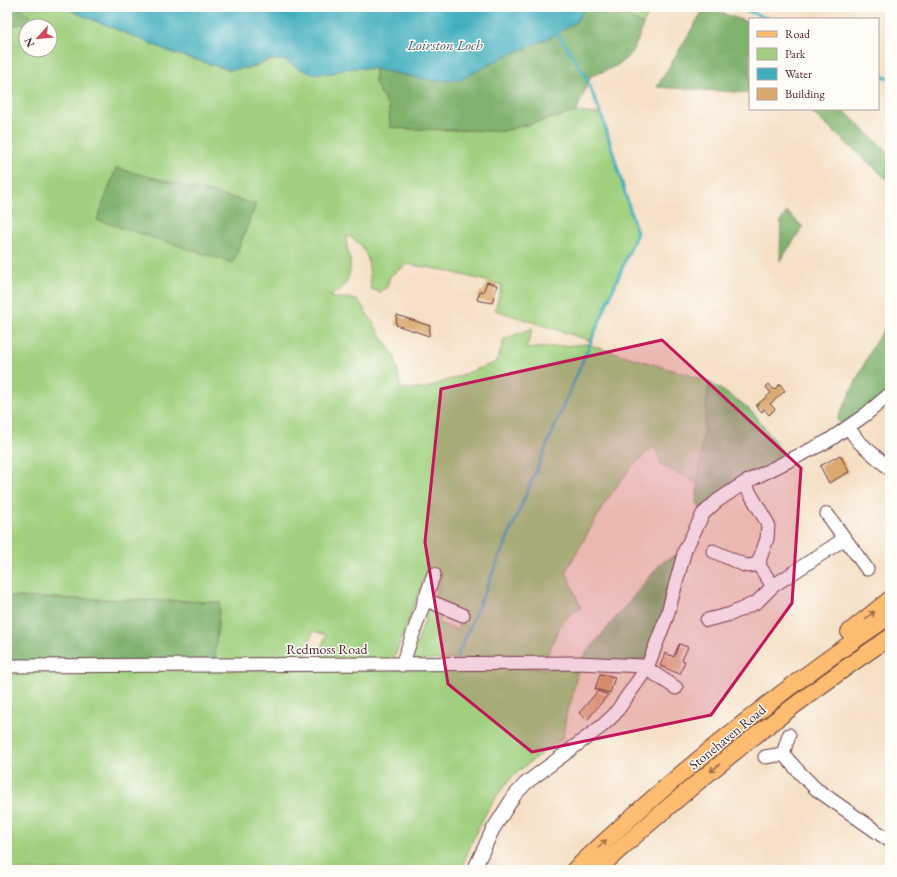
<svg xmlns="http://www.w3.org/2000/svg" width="897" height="877" viewBox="0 0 897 877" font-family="'EB Garamond',serif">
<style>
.green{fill:#a0d07f;stroke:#757855;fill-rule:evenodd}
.forest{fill:#80b26e;stroke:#65684c}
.water{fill:#40aebd;stroke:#456674}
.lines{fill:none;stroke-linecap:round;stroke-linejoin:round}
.stream{stroke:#40aebd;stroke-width:3}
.building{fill:#dba86d}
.minor-casing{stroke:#643c42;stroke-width:15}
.major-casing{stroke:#643c42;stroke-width:18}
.minor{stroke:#fff;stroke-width:13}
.major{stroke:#fdbc6f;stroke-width:16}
.oneway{stroke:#9b664a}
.marked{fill:#c2185b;fill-opacity:0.2;stroke:#c2185b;stroke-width:3;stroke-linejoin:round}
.labels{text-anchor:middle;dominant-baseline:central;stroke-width:3;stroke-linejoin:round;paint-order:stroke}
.street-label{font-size:14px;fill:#4a1f2b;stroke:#fdfcf7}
.water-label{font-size:15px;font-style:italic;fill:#465f6d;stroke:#fdfcf7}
</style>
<rect width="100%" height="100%" fill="#fdfcf7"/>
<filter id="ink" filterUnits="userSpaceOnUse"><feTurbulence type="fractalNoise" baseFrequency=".025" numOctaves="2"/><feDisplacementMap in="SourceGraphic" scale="8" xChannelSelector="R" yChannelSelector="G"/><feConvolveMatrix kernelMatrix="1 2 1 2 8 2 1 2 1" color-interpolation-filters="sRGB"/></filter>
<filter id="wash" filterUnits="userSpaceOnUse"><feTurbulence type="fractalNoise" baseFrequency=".012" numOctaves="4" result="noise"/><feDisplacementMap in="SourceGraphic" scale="16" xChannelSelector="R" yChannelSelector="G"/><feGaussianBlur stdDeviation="0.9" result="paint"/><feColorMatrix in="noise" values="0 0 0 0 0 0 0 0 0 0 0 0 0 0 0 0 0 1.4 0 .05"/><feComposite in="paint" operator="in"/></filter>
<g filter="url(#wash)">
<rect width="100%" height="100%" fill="#f5e0c6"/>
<path class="green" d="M 17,7 L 62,7 L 176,54 L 230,70 L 253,67 L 268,60 L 285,60 L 297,68 L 332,73 L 349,68 L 375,69 L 375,83 L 389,108 L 390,127 L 407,129 L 503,131 L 576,112 L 597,114 L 600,112 L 637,233 L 591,341 L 495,310 L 502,285 L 443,270 L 407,264 L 390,276 L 387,287 L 380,292 L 371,289 C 368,263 372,249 347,235 C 344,244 350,253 350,262 C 351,279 344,293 328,295 L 334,298 L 348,298 L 359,301 L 395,358 L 401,389 L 424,389 L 497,362 L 504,339 L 533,328 L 526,349 L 586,344 L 692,376 L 709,382 L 698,484 L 662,465 L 654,446 L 631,467 L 606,501 L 566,571 L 581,608 C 577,611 571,613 568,617 C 556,628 553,644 546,658 L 416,660 L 414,657 L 414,653 L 428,610 L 432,608 L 444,611 L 439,623 L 457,630 L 465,612 L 436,598 L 435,595 L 441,576 L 427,570 L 395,656 L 390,660 L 318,658 L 326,635 L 313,631 L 304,659 L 214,663 L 220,602 L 7,597 L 7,26 L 25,23 L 31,16 ZM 26,26 L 50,26 L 50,50 L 26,50 Z
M 612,7 L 651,7 L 643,25 Z
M 578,668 L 571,702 L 566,715 L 563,738 C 546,751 516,770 504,786 C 484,811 472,841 461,870 L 7,870 L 7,671 Z"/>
<path class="forest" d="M 7,7 L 17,7 L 31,16 L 25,23 L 7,26 Z
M 586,7 L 612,7 L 643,25 C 633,59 623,65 591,76 L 576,112 L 503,131 L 407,129 L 390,127 L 389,108 L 375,83 L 375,69 L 408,76 L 504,57 L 549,38 L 583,12 Z
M 705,7 L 750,23 L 750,93 L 657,87 Z
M 808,109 L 842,109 L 890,154 L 890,182 Z
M 116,168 L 256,204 L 233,263 L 97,220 Z
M 787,212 L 803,227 L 780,261 L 781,220 Z
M 890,320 L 890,394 L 846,429 L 837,420 L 874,344 Z
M 709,382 L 742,403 L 756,416 L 789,461 L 703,514 L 696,501 Z
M 685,550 L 647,668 L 578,663 L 661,563 Z
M 7,597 L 220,602 L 214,665 L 7,666 Z"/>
<path class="water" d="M 62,7 L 586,7 L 575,23 L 549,38 L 504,57 L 460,80 L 434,81 L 375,69 L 349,68 L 332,73 L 314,74 L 297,68 L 285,60 L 268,60 L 253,67 L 230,70 L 176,54 Z"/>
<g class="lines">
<path class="stream" d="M 736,7 L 770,19
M 878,76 L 890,78
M 457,657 L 637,233 L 603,119 L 584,73 L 557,33"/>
</g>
<g id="blocks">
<path class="building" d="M 487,282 L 497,285 L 492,303 L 477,300 L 480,291 L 483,292 Z
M 397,315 L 430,326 L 429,336 L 396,325 Z
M 769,384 L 774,390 L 780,384 L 785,391 L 770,404 L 775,409 L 769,415 L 764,409 L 762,412 L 756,406 L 771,393 L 766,387 Z
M 840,455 L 849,472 L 829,483 L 820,466 Z
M 679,644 L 688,647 L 682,660 L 685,661 L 680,674 L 660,666 L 665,653 L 674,657 Z
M 600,674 L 615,677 L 610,693 L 595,689 Z
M 598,691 L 608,695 L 587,720 L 579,713 Z"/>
</g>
</g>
<g filter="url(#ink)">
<use href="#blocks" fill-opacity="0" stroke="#643c42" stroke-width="1"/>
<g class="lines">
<defs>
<path id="minor" d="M 848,427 L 858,441 L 890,469
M 744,483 L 768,524 L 767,539 L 759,561 L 760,567 L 773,586
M 827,514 L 867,569
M 713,551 L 744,565 L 748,566 L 760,564
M 424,599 L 463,615
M 707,620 L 731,614 L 757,602 L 773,586 L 844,539
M 402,665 L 434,574
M 7,666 L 578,663 L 643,666 L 676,688
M 783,754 L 789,735
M 765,757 L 783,754 L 800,773 L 816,789 L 890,841
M 474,870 L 492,831 L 514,796 L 526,783 L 602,726 L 614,715 L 647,668 L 667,616 L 685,550 L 703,514 L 717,501 L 744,483 L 828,441 L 865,415 L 890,394"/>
<path id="major" d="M 849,632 L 890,599
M 574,870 C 672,777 778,691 890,616
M 597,870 C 689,786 787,707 890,637"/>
</defs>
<use href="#minor" class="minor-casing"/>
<use href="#major" class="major-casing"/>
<use href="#minor" class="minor"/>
<use href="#major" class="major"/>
</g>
<defs><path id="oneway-shaft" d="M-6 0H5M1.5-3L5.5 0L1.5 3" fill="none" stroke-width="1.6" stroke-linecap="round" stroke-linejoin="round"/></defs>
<g class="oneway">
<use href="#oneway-shaft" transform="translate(870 615) rotate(-39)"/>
<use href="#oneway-shaft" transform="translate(715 768) rotate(141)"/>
<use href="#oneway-shaft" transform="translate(602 844) rotate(-42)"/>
</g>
</g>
<path class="marked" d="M 662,340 L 801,468 L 792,603 L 711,715 L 532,752 L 448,684 L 425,542 L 441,389 Z"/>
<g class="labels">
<g class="street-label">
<text x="327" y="649">Redmoss Road</text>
<text transform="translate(727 737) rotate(-39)">Stonehaven Road</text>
</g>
<g class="water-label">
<text x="445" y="44">Loirston Loch</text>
</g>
</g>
<rect width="897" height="877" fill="none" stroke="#fdfcf7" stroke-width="24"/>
<rect x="749" y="18" width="130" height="92" fill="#fdfcf7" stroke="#b5a4a5"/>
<rect x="757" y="31" width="20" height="6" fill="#fdbc6f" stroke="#b5a4a5"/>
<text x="785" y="38" font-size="12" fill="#4a1f2b">Road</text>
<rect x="757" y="48" width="20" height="12" fill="#a0d07f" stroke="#b5a4a5"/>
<text x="785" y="58" font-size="12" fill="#4a1f2b">Park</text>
<rect x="757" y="68" width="20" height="12" fill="#40aebd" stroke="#b5a4a5"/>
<text x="785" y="78" font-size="12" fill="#4a1f2b">Water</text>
<rect x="757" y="88" width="20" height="12" fill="#dba86d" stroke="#b5a4a5"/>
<text x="785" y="98" font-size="12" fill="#4a1f2b">Building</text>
<g transform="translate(38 38) rotate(243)"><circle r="19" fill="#fdfcf7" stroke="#b5a4a5"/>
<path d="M0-3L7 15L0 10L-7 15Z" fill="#d1495b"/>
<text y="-6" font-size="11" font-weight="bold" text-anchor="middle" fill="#4a1f2b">N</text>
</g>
</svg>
